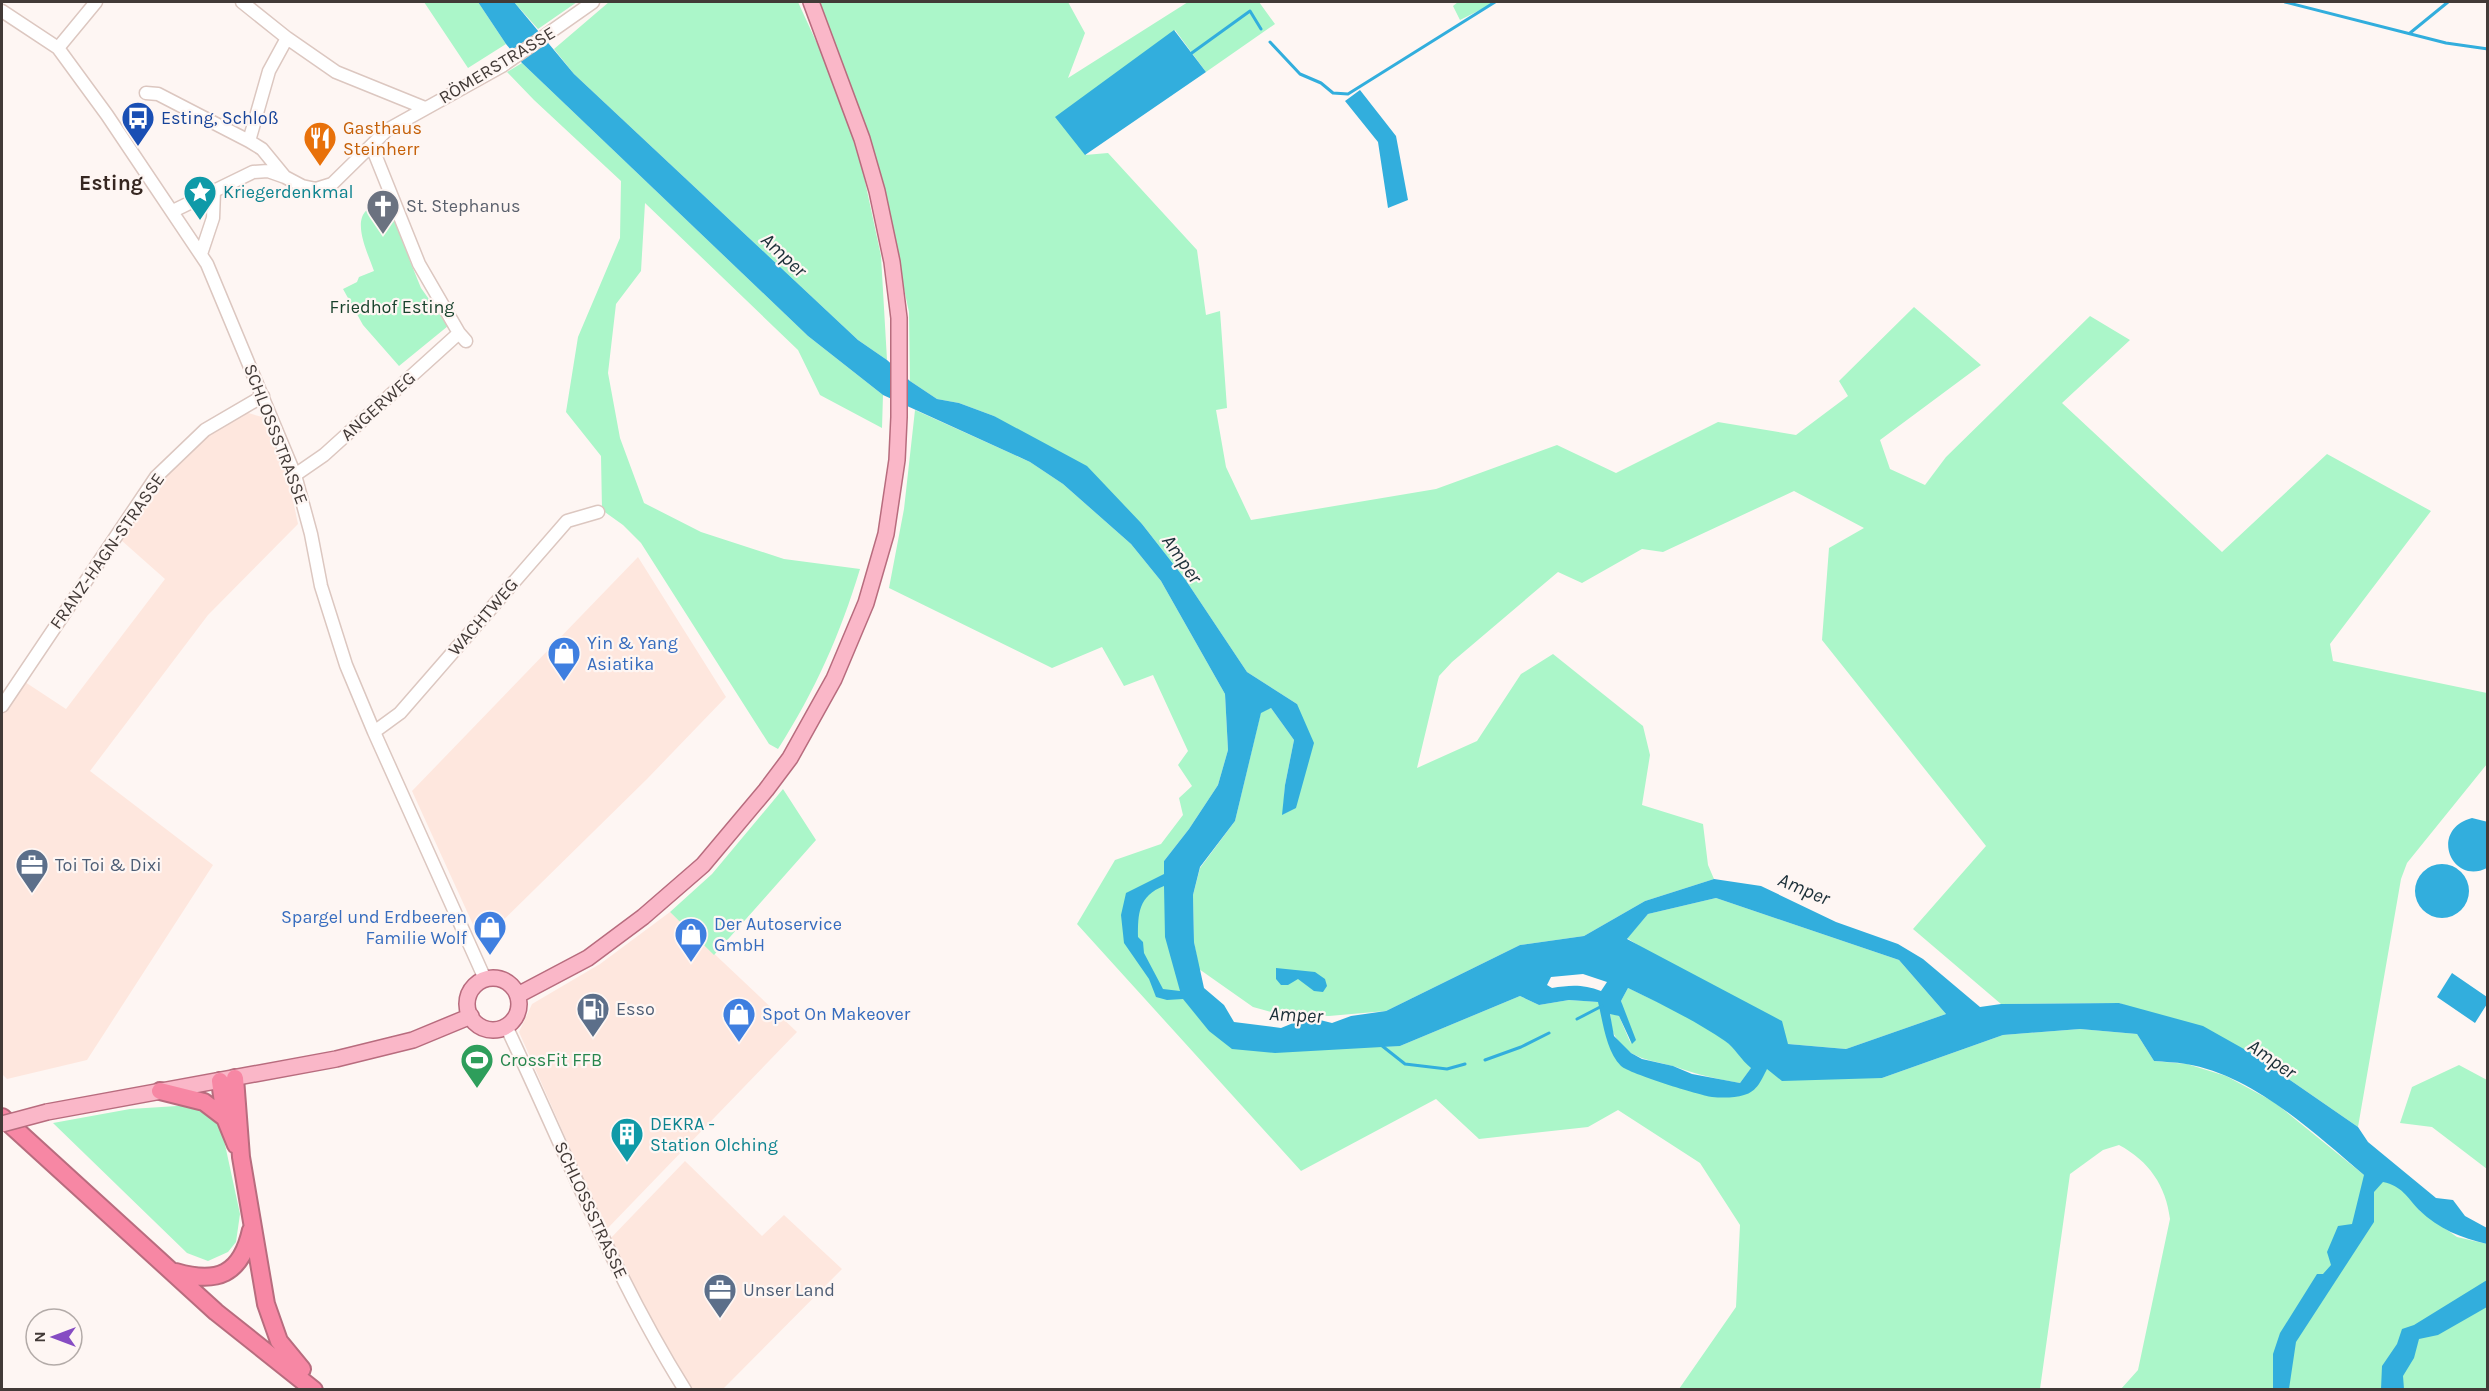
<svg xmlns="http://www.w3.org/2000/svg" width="2489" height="1391" viewBox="0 0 2489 1391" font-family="Karla,sans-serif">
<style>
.built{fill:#fee7de}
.green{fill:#abf6c9}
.water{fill:#32aedd;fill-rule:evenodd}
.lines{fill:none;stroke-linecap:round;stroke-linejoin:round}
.stream{stroke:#32aedd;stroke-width:3}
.minor-casing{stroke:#dcc7c0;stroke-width:15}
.major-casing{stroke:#b86c7e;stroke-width:18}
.highway-casing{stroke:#b86c7e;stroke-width:20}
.minor{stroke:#fff;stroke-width:12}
.major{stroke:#fab7c8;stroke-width:15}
.highway{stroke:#f787a4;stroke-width:16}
.major-bridge-casing{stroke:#b86c7e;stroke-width:18;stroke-linecap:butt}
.major-bridge{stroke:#fab7c8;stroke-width:15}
.labels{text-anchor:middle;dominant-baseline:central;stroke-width:4.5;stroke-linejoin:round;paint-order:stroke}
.street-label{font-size:18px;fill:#423a37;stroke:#fef6f3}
.transit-label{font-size:18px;fill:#164399;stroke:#fef6f3;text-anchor:start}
.food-label{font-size:18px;fill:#c56008;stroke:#fef6f3;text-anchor:start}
.culture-label{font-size:18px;fill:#0d838f;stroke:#fef6f3;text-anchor:start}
.worship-label{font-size:18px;fill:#5b616d;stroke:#fef6f3;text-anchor:start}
.park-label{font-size:18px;fill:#18422c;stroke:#fef6f3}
.shop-label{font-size:18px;fill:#366cbe;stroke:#fef6f3;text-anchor:start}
.service-label{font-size:18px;fill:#4e5e75;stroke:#fef6f3;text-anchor:start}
.leisure-label{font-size:18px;fill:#27864d;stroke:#fef6f3;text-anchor:start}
.water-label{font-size:20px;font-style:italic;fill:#1b2f38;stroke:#fef6f3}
.quarter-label{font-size:21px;font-weight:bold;fill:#362721;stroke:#fef6f3}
</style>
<rect width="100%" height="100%" fill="#fef6f3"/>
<path class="built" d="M 245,412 L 262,417 L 288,476 L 298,524 L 208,615 L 90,771 L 213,865 L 87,1060 L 7,1079 L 2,1074 L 2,715 L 25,682 L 66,709 L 165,579 L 121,540 L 162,479 L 201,439 Z
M 638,557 L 726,697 L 647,779 L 481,942 L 412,791 Z
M 670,912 L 797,1032 L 606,1230 L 519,1032 L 532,1004 L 600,964 Z
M 685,1161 L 762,1236 L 784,1215 L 842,1269 L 723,1389 L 691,1389 L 608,1241 Z"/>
<path class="green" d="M 424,2 L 478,2 L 506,44 L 468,68 Z
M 514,2 L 577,2 L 538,29 Z
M 609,2 L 798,2 L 837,87 L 863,172 L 881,256 L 887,360 L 858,340 L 574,74 L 554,49 Z
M 818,2 L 1068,2 L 1085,33 L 1068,78 L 1188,2 L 1259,2 L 1275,24 L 1206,72 L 1175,30 L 1085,155 L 1108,153 L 1197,250 L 1206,315 L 1220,311 L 1227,408 L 1216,410 L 1226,467 L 1251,520 L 1436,489 L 1557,445 L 1616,473 L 1718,422 L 1796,435 L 1848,396 L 1839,381 L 1914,307 L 1981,365 L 1880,440 L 1890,469 L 1925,485 L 1946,457 L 2090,316 L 2130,340 L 2062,403 L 2222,552 L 2327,454 L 2431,511 L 2330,644 L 2333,661 L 2487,693 L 2487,764 L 2407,863 L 2401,879 L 2358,1127 L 2251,1053 L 2119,1003 L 2001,1004 L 1913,929 L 1986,846 L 1822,640 L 1829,548 L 1864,528 L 1794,491 L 1663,552 L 1642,549 L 1582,583 L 1558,572 L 1452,662 L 1439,676 L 1417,768 L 1477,741 L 1521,674 L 1553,654 L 1643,726 L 1650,755 L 1642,805 L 1703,824 L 1708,865 L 1714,879 L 1645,901 L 1584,936 L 1520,945 L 1386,1011 L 1329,1016 L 1278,1014 L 1253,1007 L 1199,969 L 1194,942 L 1193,895 L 1200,868 L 1235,821 L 1261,712 L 1271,708 L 1294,740 L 1285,785 L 1283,814 L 1296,807 L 1297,704 L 1247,672 L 1185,579 L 1142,524 L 994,416 L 959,403 L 937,399 L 910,381 L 909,312 L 878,168 L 848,77 Z
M 1458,2 L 1496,2 L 1460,20 L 1453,6 Z
M 522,63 L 808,336 L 883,395 L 882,428 L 820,395 L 798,350 L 645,203 L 641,271 L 616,304 L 608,373 L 620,438 L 644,503 L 701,532 L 784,559 L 860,569 C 840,635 815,691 778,749 L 769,744 L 641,543 L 623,525 L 602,510 L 601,456 L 566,412 L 578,337 L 620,238 L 621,181 L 534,100 L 507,72 Z
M 392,202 L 410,261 L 421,288 L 448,326 L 399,366 L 363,325 L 343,289 L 357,282 L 359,277 L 374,271 C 363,241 344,204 392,202 Z
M 915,410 L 1030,462 L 1063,484 L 1131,544 L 1161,581 L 1225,694 L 1228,750 L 1218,785 L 1189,829 L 1164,861 L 1209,1031 L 1361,1047 L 1400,1046 L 1520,996 L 1539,1005 L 1569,1000 L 1599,1002 L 1611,1050 C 1650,1071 1688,1096 1734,1097 L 1767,1068 L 1882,1078 L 2003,1035 L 2080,1029 L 2137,1034 L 2154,1061 L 2187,1064 L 2226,1076 L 2274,1102 L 2364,1175 L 2394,1184 L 2407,1194 L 2420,1211 L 2457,1237 L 2487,1244 L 2487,1389 L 2121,1389 L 2138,1370 L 2170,1219 C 2166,1186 2149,1161 2119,1145 L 2103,1150 L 2070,1174 L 2040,1389 L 1679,1389 L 1736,1307 L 1740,1225 L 1700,1163 L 1618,1110 L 1588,1127 L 1479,1139 L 1436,1099 L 1301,1171 L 1077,924 L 1115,860 L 1161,844 L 1183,815 L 1179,798 L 1192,786 L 1178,765 L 1188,751 L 1153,675 L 1124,686 L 1102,647 L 1052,668 L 889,588 L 904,509 Z
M 783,789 L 816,840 L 714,955 L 670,912 L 712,874 Z
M 1716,898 L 1899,960 L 1946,1014 L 1846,1049 L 1788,1044 L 1627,938 L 1648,914 Z
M 1628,988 C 1661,1004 1696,1019 1726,1041 C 1736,1049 1741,1060 1752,1067 L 1740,1083 C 1717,1079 1698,1075 1676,1067 C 1653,1060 1628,1060 1615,1036 C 1611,1030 1611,1020 1610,1013 L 1619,1016 L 1631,1044 L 1621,1001 Z
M 2459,1065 L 2487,1080 L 2487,1169 L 2432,1127 L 2400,1123 L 2412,1087 Z
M 193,1105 L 211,1111 L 221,1126 L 240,1214 L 236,1242 L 228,1252 L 208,1261 L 187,1253 L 53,1123 L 130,1109 Z"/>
<path class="water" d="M 478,2 L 514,2 L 574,74 L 858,340 L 887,360 L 910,381 L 937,399 L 959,403 L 994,416 L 1087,466 L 1142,524 L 1185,579 L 1247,672 L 1297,704 L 1314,743 L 1296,808 L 1282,815 L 1285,785 L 1294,740 L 1271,708 L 1261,713 L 1235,821 L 1200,867 L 1193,895 L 1194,942 L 1204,988 L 1224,1005 L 1234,1022 L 1281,1028 L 1308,1017 L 1332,1023 L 1351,1016 L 1386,1011 L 1520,945 L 1584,936 L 1645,901 L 1714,879 L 1761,886 L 1836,922 L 1898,944 L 1923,959 L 1980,1007 L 2001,1004 L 2119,1003 L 2203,1026 L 2251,1053 L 2358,1127 L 2368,1142 L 2436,1198 L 2453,1200 L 2465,1216 L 2487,1228 L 2487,1244 C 2461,1238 2439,1229 2419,1210 C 2407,1197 2402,1186 2383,1182 L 2374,1192 L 2374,1222 L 2296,1342 L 2289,1389 L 2273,1389 L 2273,1354 L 2280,1333 L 2317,1274 L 2323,1274 L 2331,1265 L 2327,1252 L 2338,1226 L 2352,1224 L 2364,1175 C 2313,1132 2253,1075 2186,1064 C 2175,1062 2164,1062 2154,1061 L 2137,1034 L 2080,1029 L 2003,1035 L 1882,1078 L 1782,1081 L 1767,1069 C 1762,1079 1757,1092 1744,1095 C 1735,1098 1722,1098 1712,1097 C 1699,1095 1630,1074 1621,1066 C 1606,1051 1603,1022 1598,1002 L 1569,1000 L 1539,1005 L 1520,996 L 1400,1046 L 1275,1053 L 1232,1049 L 1209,1031 L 1183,999 L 1167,1000 L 1156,997 L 1149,979 L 1124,943 L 1121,915 L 1126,893 L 1164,874 L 1164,861 L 1189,829 L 1218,785 L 1228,750 L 1225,694 L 1161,581 L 1131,544 L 1063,484 L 1030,462 L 883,395 L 808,336 L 522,63 L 506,44 ZM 1164,886 L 1165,937 L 1180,991 L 1163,989 L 1144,953 L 1143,942 L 1138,937 C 1138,914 1138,896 1164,886 ZM 1716,898 L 1899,960 L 1946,1014 L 1846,1049 L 1788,1044 L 1782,1021 L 1627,939 L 1648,914 ZM 1583,974 L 1607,982 L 1601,991 C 1583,984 1570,985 1552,988 L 1547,985 L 1551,977 ZM 1628,988 C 1661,1004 1694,1020 1725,1041 C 1735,1048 1741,1060 1751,1068 L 1740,1083 L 1692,1074 L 1673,1066 L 1642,1059 L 1631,1053 L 1614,1036 L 1610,1014 L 1619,1016 L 1632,1044 L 1636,1040 L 1621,1001 Z
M 1174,30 L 1206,72 L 1085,155 L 1055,117 Z
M 1360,90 L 1396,136 L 1408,200 L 1388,208 L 1378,142 L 1345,101 Z
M 2472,818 L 2488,822 L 2487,868 C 2452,886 2428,830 2472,818 Z
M2415 891a27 27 0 1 1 54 0a27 27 0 1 1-54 0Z
M 1276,968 L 1315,972 L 1325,979 L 1327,986 L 1323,992 L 1314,991 L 1298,979 L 1288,985 L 1281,985 L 1276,979 Z
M 2452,973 L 2487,997 L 2487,1004 L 2475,1023 L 2437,997 Z
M 2487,1280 L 2487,1307 L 2438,1335 L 2419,1339 L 2414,1358 L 2403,1376 L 2404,1389 L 2381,1389 L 2382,1366 L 2397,1344 L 2402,1329 L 2414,1325 Z"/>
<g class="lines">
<path class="stream" d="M 2285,2 L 2446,43 L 2488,49
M 2410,33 L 2448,2
M 1270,42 L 1300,74 L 1321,83 L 1333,93 L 1348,94 L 1495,2
M 1189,55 L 1250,11 L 1261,29
M 1577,1019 L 1602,1006
M 1381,1045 L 1405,1064 L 1447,1069 L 1465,1064
M 1485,1060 L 1521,1047 L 1549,1033"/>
<defs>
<path id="minor" d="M 242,2 L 287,38 L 336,72 L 425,108
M 2,11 L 58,48 L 107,115 L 207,264 L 295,475 L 311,534 L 321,586 L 346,665 L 374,732 L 485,979
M 58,48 L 96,2
M 146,93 L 158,94 L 249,141 L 262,149 L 285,177
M 249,141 L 269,71 L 287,38
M 372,147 L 419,264 L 459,333 L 466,341
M 173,211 L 253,172 L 268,171 L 285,177 L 302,186 L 316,189 L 332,184 L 387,130 L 502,66 L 593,2
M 201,254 L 213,218 L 214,191
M 295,475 L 324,455 L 459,333
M 2,706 L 156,477 L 205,430 L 263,396
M 374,732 L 400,713 L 567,521 L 598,512
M 506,1026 C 564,1148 613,1275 685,1390"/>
<path id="major" d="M467 1004a26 26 0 1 1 52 0a26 26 0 1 1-52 0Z
M 518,995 L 588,958 L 643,917 L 703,865 L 766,790 L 790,758 L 834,679 L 866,603 L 886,534 L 897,460 L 899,417 L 899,318 L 892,262 L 877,191 L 862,139 L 811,2
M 47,1112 L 336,1059 L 413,1040 L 471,1016"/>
<path id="highway" d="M 235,1078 L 241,1157 L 266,1304 L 279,1341 L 302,1369
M 220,1081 L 225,1118 L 236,1145
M 160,1091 L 204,1102 L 225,1118
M 2,1117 L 216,1312 L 314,1390
M 176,1272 C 217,1284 241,1275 251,1230"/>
</defs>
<use href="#minor" class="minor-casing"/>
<use href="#major" class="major-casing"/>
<use href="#highway" class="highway-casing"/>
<use href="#minor" class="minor"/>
<use href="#major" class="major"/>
<use href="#highway" class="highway"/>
<defs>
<path id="major-bridge" d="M 2,1124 L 47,1112"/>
</defs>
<use href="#major-bridge" class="major-bridge-casing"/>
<use href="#major-bridge" class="major-bridge"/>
</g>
<defs>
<symbol id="bus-pin" viewBox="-11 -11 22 30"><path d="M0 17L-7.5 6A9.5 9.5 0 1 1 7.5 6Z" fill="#1a4fb4" stroke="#fef6f3"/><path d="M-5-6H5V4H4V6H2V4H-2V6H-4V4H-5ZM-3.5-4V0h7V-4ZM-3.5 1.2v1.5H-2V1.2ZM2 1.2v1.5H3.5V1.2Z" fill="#fff"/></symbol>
<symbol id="restaurant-pin" viewBox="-11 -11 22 30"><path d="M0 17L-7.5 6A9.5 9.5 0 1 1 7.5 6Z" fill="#e8710a" stroke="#fef6f3"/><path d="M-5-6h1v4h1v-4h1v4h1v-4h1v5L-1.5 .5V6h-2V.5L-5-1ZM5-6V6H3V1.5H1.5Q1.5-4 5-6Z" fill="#fff"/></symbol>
<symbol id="sight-pin" viewBox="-11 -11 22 30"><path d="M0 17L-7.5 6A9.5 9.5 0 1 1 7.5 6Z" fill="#0f9aa8" stroke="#fef6f3"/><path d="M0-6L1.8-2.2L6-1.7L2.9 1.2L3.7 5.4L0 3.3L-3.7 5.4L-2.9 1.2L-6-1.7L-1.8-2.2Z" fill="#fff"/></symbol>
<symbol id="church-pin" viewBox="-11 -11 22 30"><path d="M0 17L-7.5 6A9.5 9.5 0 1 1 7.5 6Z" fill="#6b7280" stroke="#fef6f3"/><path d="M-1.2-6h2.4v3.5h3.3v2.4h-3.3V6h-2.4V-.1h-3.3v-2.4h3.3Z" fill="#fff"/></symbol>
<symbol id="shop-pin" viewBox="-11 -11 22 30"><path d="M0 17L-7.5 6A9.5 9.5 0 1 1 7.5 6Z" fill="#3f7fe0" stroke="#fef6f3"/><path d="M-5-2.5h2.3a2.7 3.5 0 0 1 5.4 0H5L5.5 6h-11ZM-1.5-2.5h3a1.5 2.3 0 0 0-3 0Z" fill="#fff"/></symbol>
<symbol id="office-pin" viewBox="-11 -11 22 30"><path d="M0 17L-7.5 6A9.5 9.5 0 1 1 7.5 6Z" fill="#5c6f8a" stroke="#fef6f3"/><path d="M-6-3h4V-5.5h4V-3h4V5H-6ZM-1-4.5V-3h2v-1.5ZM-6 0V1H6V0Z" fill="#fff"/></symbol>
<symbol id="fuel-pin" viewBox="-11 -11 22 30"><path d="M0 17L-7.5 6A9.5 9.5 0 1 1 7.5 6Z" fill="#5c6f8a" stroke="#fef6f3"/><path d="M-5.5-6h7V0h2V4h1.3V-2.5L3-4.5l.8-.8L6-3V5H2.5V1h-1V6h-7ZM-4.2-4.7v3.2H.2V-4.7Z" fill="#fff"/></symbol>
<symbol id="stadium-pin" viewBox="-11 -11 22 30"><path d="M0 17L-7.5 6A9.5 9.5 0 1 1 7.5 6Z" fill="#2e9e5b" stroke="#fef6f3"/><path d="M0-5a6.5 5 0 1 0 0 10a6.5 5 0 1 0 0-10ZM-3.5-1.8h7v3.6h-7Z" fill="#fff"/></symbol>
<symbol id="building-pin" viewBox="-11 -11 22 30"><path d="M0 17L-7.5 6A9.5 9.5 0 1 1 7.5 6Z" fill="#0f9aa8" stroke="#fef6f3"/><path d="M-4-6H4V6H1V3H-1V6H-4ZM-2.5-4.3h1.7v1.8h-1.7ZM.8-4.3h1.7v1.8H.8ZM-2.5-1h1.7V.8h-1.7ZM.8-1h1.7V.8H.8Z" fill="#fff"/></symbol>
</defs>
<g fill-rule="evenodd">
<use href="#bus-pin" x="119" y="99" width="38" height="52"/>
<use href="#restaurant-pin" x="301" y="119" width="38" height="52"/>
<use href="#sight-pin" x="181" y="173" width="38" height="52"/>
<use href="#church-pin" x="364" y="187" width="38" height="52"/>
<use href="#shop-pin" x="545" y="634" width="38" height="52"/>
<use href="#office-pin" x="13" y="846" width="38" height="52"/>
<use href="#shop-pin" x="471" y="908" width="38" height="52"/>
<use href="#shop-pin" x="672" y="915" width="38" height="52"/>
<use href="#fuel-pin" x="574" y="990" width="38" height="52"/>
<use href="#shop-pin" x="720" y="995" width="38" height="52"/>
<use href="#stadium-pin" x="458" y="1041" width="38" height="52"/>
<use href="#building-pin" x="608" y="1115" width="38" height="52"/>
<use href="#office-pin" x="701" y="1271" width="38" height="52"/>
</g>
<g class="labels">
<g class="street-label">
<text transform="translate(497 65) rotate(-31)">RÖMERSTRASSE</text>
<text transform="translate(378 406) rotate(-42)">ANGERWEG</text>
<text transform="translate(276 434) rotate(69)">SCHLOSSSTRASSE</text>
<text transform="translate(107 551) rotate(-55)">FRANZ-HAGN-STRASSE</text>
<text transform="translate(483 617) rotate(-49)">WACHTWEG</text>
<text transform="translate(591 1210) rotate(65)">SCHLOSSSTRASSE</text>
</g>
<g class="transit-label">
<text x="161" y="118">Esting, Schloß</text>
</g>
<g class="food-label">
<text x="343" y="128">Gasthaus<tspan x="343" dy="21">Steinherr</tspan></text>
</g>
<g class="culture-label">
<text x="223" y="192">Kriegerdenkmal</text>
<text x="650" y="1124">DEKRA -<tspan x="650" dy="21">Station Olching</tspan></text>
</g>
<g class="worship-label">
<text x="406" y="206">St. Stephanus</text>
</g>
<g class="park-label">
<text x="392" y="307">Friedhof Esting</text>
</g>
<g class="shop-label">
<text x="587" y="643">Yin &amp; Yang<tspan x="587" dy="21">Asiatika</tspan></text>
<text x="467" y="917" text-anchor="end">Spargel und Erdbeeren<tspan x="467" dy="21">Familie Wolf</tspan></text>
<text x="714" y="924">Der Autoservice<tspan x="714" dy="21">GmbH</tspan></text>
<text x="762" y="1014">Spot On Makeover</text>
</g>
<g class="service-label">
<text x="55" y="865">Toi Toi &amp; Dixi</text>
<text x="616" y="1009">Esso</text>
<text x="743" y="1290">Unser Land</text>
</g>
<g class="leisure-label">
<text x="500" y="1060">CrossFit FFB</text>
</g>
<g class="water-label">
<text transform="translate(784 255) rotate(43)">Amper</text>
<text transform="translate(1182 559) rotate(55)">Amper</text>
<text transform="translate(1804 889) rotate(23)">Amper</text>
<text transform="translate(1296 1015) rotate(3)">Amper</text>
<text transform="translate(2272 1059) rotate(35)">Amper</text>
</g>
<g class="quarter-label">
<text x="111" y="183">Esting</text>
</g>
</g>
<rect width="2489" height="1391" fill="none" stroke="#423a37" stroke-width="6"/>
<g transform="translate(54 1337) rotate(270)"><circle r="28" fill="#fef6f3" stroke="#b3aba8" stroke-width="1.5"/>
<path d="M0-4.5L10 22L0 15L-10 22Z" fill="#864cc3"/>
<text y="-9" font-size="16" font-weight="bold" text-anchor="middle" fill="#423a37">N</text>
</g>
</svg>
